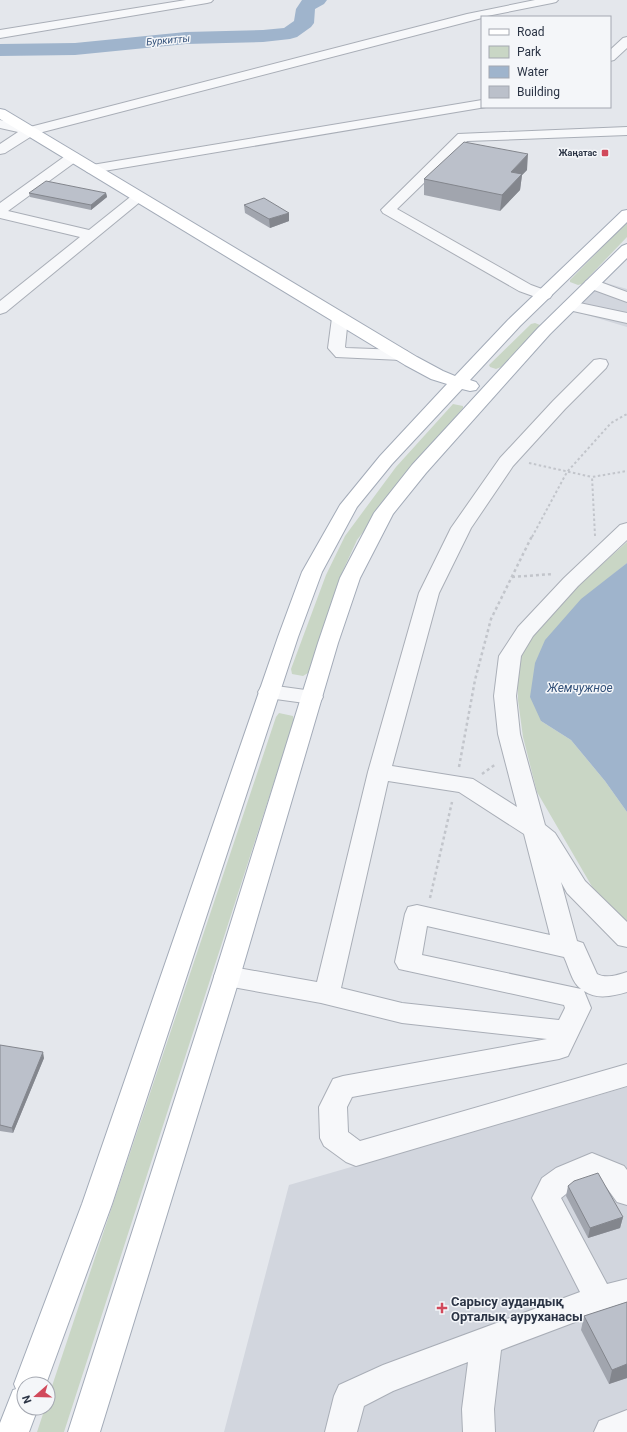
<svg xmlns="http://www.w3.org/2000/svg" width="627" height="1432" viewBox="0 0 627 1432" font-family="Roboto,sans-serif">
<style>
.built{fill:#d2d6de}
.green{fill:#c9d6c5}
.water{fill:#9fb4cc}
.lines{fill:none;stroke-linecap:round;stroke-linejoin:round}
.river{fill:#9fb4cc;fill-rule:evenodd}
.minor-casing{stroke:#a9aeb7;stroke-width:2}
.major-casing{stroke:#a3abb8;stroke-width:2}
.path-far1{stroke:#c2c5cb;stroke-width:2;stroke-dasharray:2.5 2.5;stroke-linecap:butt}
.path{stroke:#c2c5cb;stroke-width:2.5;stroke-dasharray:3 3;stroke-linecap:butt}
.minor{fill:#f7f8fa;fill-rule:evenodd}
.major{fill:#fff;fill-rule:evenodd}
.wall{fill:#a1a5ae}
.shaded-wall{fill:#83868d}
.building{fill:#bbc0ca;stroke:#83868d}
.poi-dot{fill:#d1495b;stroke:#f4f6f9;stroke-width:1.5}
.labels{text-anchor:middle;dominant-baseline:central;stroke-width:3;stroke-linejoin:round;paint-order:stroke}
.far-poi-label{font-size:9px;font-weight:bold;fill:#2b3445;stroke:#f4f6f9;text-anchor:end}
.far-water-label{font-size:10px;font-style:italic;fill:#34527a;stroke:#f4f6f9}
.water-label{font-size:12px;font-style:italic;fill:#34527a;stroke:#f4f6f9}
.near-poi-label{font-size:13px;font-weight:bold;fill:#2b3445;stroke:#f4f6f9;text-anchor:start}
</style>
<rect width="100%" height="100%" fill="#e4e7ec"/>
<path class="built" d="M 596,280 L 627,289 L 627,327 L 567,309 Z
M 627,1087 L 627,1432 L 224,1432 L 289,1185 Z"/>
<path class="green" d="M 627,222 L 627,237 L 582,284 L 578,285 L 570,282 L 570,280 Z
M 535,323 L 540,325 L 539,327 L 501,367 L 496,369 L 490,367 L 489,365 L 531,324 Z
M 453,404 L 463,406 L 463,408 L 411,469 L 357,540 L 340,577 L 308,673 L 303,676 L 292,674 L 291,669 L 326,575 L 345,536 L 396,467 Z
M 627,542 L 627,563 L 610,577 L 541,721 L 571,740 L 605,781 L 627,812 L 627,932 L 594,890 L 537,792 L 523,737 L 518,700 L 517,657 L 536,626 L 599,567 Z
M 279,713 L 293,716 L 294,720 L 64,1432 L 37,1432 L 45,1408 L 48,1408 L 48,1398 L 276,717 Z"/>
<path class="water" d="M 627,563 L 627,812 L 605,781 L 571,740 L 541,721 L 530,697 L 535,663 L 545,640 L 581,599 Z"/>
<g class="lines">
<path class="river" d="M 302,0 L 327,0 L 324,4 L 315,9 L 314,23 L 311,27 L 297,37 L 290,39 L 263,42 L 186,44 L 75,55 L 0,56 L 0,44 L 75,43 L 186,32 L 263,30 L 284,28 L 294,21 L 296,9 Z"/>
<defs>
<path id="minor" d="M 186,0 L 213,0 L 211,2 L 207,3 L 0,38 L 0,30 Z
M 535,0 L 558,0 L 556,2 L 552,3 L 482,17 L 482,18 L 35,134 L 5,153 L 0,154 L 0,144 L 18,132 L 0,128 L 0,120 L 30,127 L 467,14 Z
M 627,37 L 627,48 L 614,60 L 610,61 L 610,50 L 623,38 Z
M 482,100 L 482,107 L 486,107 L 92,173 L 87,172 L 85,169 L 87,166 L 92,165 Z
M 627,127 L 627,135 L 467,141 L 397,209 L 531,285 L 550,292 L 552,295 L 550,298 L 544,300 L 519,291 L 383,213 L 381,210 L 458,134 Z
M 73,153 L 78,154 L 80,157 L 78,160 L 8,211 L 89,230 L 134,194 L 139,193 L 144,194 L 146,197 L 6,312 L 0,314 L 0,301 L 80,237 L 0,218 L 0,203 L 68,154 Z
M 592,279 L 627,292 L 627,302 L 586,287 L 584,284 L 586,281 Z
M 570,301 L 627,313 L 627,323 L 564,309 L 562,306 L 564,303 Z
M 340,313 L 346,315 L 348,318 L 345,347 L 346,348 L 401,350 L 407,351 L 409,355 L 407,359 L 401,360 L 336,357 L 328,348 L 332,318 L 334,315 Z
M 600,359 L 606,360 L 608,364 L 606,368 L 565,409 L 513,466 L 471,528 L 439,593 L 392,766 L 473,779 L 517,807 L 498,734 L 494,696 L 499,656 L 518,627 L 564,578 L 620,525 L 627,523 L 627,540 L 578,586 L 533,636 L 521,656 L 516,696 L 520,734 L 545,825 L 555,833 L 585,881 L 627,922 L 627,947 L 618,945 L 567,893 L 561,882 L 577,941 L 583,943 L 597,974 C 606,979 618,975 627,972 L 627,992 C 613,996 597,1000 584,991 L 591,1008 L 568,1056 L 559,1059 L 352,1097 L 347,1107 L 348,1132 L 360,1141 L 627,1064 L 627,1086 L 356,1166 L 346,1162 L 324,1146 L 320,1138 L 319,1107 L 333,1079 L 343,1076 L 547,1039 L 402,1023 L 321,1003 L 227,986 L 218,983 L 214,976 L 218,969 L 227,966 L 317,982 L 368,772 L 419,593 L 451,528 L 500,458 L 553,401 L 594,360 ZM 388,781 L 459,792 L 524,834 L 550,935 L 417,905 L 408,907 L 405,914 L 395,962 L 399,969 L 564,1005 L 565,1008 L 559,1020 L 402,1003 L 341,988 ZM 427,926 L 564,957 C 569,967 572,983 581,989 L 422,955 Z
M 269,685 L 320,692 L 323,697 L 320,702 L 312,704 L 261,697 L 258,692 L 261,687 Z
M 592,1153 L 624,1166 L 627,1170 L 627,1205 L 617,1202 L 604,1184 L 592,1178 L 576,1186 L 561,1198 L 607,1284 L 627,1279 L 627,1307 L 599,1313 L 501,1350 L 494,1409 L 495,1432 L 463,1432 L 462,1409 L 468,1362 L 393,1391 L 364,1406 L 357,1432 L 325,1432 L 334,1396 L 339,1385 L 383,1365 L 580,1292 L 532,1198 L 542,1178 L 556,1168 Z
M 627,1410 L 627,1432 L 594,1432 L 599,1421 Z"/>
<path id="major" d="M 0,109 L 5,110 L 417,357 L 443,371 L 455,376 L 508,320 L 622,211 L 627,210 L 627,222 L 520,326 L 470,380 L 476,382 L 479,386 L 476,390 L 470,391 L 462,389 L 392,464 L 357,507 L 322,572 L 298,637 L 112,1204 L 46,1384 L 24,1384 L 24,1408 L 38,1408 L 29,1432 L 0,1432 L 0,1423 L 13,1390 L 16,1389 L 14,1384 L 82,1204 L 278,637 L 302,572 L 340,505 L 380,456 L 447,384 L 431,379 L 405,365 L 0,119 Z
M 627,244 L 627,258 L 550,334 L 426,473 L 393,514 L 360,578 L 338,643 L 239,980 L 100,1432 L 68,1432 L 213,980 L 318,643 L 340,578 L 374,513 L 412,465 L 538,328 L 622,246 Z"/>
</defs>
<use href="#minor" class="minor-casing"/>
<use href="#major" class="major-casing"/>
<path class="path-far1" d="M 529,463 L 592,477
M 595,536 L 592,477 L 627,471
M 532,537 L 567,472 L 611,423 L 627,414"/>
<path class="path" d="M 512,577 L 553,574
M 459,767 L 475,680 L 491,619 L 532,536
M 482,774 L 496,764
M 430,898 L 452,802"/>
<use href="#minor" class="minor"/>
<use href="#major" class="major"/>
</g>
<path class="wall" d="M 527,170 L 522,175 L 520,190 L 500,211 L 424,195 L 424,179 Z
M 29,193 L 106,193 L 107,197 L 91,210 L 30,197 Z
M 244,205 L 289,221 L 270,228 L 245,213 Z
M 0,1045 L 44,1058 L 13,1133 L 0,1131 Z
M 568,1186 L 623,1217 L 620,1228 L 588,1238 L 566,1196 Z
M 627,1302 L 627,1378 L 609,1384 L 581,1330 L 584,1316 Z"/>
<path class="shaded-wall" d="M 528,154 L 527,170 L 522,175 L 520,190 L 500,211 L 502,195 L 511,172 Z
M 106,193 L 107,197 L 91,210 L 91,205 Z
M 289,213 L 289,221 L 270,228 L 269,219 Z
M 43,1052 L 44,1058 L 13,1133 L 12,1128 Z
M 623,1217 L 620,1228 L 588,1238 L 590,1228 Z
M 627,1364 L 627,1378 L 609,1384 L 612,1370 Z"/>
<path class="building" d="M 464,142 L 528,154 L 511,172 L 522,174 L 502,195 L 424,179 Z
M 46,181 L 106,193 L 91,205 L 29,193 Z
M 264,198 L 289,213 L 269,219 L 244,205 Z
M 0,1045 L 43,1052 L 12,1128 L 0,1125 Z
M 598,1173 L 623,1217 L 590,1228 L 568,1186 L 574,1181 Z
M 627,1302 L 627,1364 L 612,1370 L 584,1316 Z"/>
<g class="poi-dot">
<rect x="601" y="149" width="8" height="8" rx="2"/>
<path d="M440 1302h4v4h4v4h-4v4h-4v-4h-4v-4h4z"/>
</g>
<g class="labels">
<g class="far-poi-label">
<text x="597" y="153">Жаңатас</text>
</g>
<g class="far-water-label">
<text transform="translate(168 40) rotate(-5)">Буркитты</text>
</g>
<g class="water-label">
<text x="580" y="688">Жемчужное</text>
</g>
<g class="near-poi-label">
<text x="451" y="1301">Сарысу аудандық<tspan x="451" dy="15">Орталық ауруханасы</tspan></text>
</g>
</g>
<rect x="481" y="16" width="130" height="92" fill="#f4f6f9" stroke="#a4a8b1"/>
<rect x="489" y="29" width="20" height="6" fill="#ffffff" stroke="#a4a8b1"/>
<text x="517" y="36" font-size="12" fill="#2b3445">Road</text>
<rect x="489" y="46" width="20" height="12" fill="#c9d6c5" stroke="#a4a8b1"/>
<text x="517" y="56" font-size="12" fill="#2b3445">Park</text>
<rect x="489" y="66" width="20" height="12" fill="#9fb4cc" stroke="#a4a8b1"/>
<text x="517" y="76" font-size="12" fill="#2b3445">Water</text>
<rect x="489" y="86" width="20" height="12" fill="#bbc0ca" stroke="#a4a8b1"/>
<text x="517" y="96" font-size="12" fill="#2b3445">Building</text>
<g transform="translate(36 1396) rotate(250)"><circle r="19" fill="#f4f6f9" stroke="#a4a8b1"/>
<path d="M0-3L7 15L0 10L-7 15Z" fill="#d1495b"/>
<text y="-6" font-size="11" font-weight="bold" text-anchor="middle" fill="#2b3445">N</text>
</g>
</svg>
